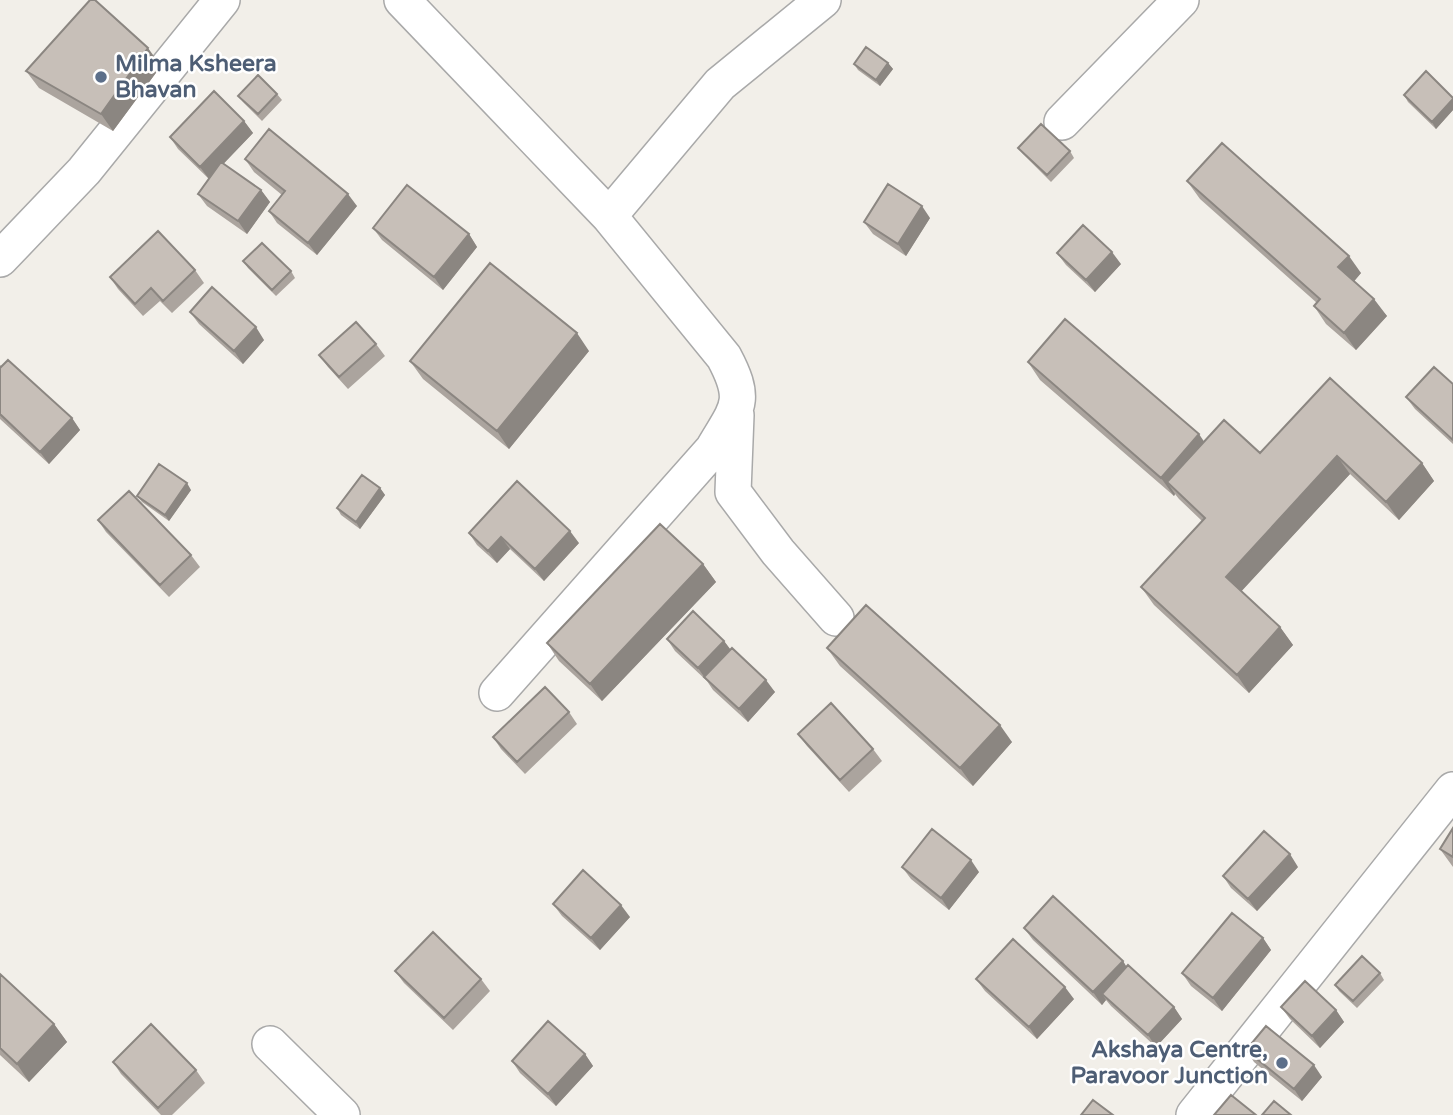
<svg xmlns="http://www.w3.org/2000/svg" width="1453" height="1115" viewBox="0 0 1453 1115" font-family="'Varela Round',sans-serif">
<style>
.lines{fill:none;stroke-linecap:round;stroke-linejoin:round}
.minor-casing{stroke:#a9a9a9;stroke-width:38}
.minor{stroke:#fff;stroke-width:35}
.wall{fill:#aba49e}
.shaded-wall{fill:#8b8681}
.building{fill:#c7bfb8;stroke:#8b8681;stroke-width:2}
.service-dot{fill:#5c6f8a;stroke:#fff;stroke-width:2.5}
.labels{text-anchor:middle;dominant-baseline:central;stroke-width:5;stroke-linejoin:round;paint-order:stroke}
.service-label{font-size:23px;font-weight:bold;fill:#4e5e75;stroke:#fff;text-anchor:start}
</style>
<rect width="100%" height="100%" fill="#f2efe9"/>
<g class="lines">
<defs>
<path id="minor" d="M 402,0 L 609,216 L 724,357 C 748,402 737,408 713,449 L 497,693
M 1062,122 L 1181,0
M 609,216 L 720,84 L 823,0
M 0,259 L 84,171 L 222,0
M 736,415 L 733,492 L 778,552 L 836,618
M 270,1044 L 342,1115
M 1194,1115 L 1453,790"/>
</defs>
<use href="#minor" class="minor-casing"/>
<use href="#minor" class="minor"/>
</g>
<path class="wall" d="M 888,63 L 893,69 L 880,86 L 858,70 L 854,64 Z
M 161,66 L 113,131 L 39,88 L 26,71 Z
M 277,94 L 282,100 L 262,121 L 243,102 L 238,96 Z
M 1404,95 L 1453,98 L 1453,110 L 1436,129 L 1408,102 Z
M 244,121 L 253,133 L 223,164 L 261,190 L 270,202 L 247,234 L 207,206 L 198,194 L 209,179 L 178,149 L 170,137 Z
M 1018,148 L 1070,151 L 1074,158 L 1051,182 L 1023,154 Z
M 245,159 L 357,206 L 317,255 L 277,223 L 269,211 L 282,195 L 254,172 Z
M 1187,181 L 1361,273 L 1354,281 L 1387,316 L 1356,350 L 1326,324 L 1314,306 L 1317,303 L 1200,199 Z
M 930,218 L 906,256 L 873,234 L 864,222 Z
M 373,228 L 469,234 L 477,247 L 443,290 L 382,240 Z
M 1057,253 L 1121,264 L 1095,292 L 1066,265 Z
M 243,261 L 291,271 L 295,278 L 276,296 L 248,268 Z
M 195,270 L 204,283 L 172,313 L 160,301 L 143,316 L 118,289 L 110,277 Z
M 190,312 L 264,340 L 243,364 L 199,324 Z
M 376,344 L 385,356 L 348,389 L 328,367 L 319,355 Z
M 589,351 L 509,449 L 423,379 L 410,361 Z
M 1028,362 L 1204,442 L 1260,453 L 1422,463 L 1434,481 L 1399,520 L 1350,474 L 1241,591 L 1280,627 L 1293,645 L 1249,693 L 1154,605 L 1141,587 L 1202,521 L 1179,499 L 1175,494 L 1174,496 L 1040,380 Z
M 0,365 L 72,418 L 80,430 L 49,464 L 0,419 Z
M 1453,384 L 1453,444 L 1415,409 L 1406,397 Z
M 380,488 L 385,495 L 360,529 L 341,515 L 337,508 Z
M 191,490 L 169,521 L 142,502 L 137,496 Z
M 98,520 L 191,555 L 200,567 L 169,597 L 106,532 Z
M 469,533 L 579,543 L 544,581 L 510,549 L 497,563 L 477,545 Z
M 703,564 L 716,582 L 602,701 L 559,661 L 547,643 Z
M 667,639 L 724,641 L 730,649 L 775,692 L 748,722 L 713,690 L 707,681 L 675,651 Z
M 827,648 L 1012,742 L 973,786 L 840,666 Z
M 569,712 L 577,724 L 525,774 L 501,749 L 493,737 Z
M 798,734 L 873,749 L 882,761 L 849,792 L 807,746 Z
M 1453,828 L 1453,867 L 1440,849 Z
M 902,867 L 979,872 L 949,910 L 911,879 Z
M 1298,867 L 1257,911 L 1231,888 L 1223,876 Z
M 553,904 L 630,917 L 600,950 L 562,916 Z
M 1024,928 L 1123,961 L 1126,967 L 1174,1007 L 1182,1019 L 1156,1047 L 1111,1006 L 1106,1000 L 1102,1005 L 1033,940 Z
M 1263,938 L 1271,950 L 1222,1011 L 1191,986 L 1182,973 Z
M 395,971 L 481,979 L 490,991 L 453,1030 L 404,983 Z
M 1380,973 L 1384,980 L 1357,1008 L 1339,991 L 1335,985 Z
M 0,974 L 54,1024 L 67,1042 L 29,1082 L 0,1055 Z
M 976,979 L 1074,999 L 1037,1039 L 985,991 Z
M 1281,1007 L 1336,1010 L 1344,1022 L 1320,1048 L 1290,1019 Z
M 1246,1050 L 1322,1077 L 1302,1101 L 1254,1062 Z
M 585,1054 L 593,1066 L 556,1106 L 520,1073 L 512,1061 Z
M 113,1062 L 196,1070 L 205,1083 L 172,1115 L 161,1115 L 121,1074 Z"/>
<path class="shaded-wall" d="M 148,48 L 161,66 L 113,131 L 101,114 Z
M 888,63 L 893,69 L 880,86 L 876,80 Z
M 1453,99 L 1453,110 L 1436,129 L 1432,122 Z
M 244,121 L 253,133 L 209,179 L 200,167 Z
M 261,190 L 270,202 L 247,234 L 238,221 Z
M 348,194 L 357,206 L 317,255 L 308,243 Z
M 922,206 L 930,218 L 906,256 L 898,244 Z
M 469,234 L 477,247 L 443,290 L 434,277 Z
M 1112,252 L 1121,264 L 1095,292 L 1086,280 Z
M 1349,256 L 1361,273 L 1351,285 L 1338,267 Z
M 1374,299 L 1387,316 L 1356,350 L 1344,333 Z
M 256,327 L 264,340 L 243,364 L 234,351 Z
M 577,333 L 589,351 L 509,449 L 497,431 Z
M 72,418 L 80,430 L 49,464 L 40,452 Z
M 1199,434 L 1211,452 L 1167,482 L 1175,494 L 1174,496 L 1161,478 Z
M 1337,456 L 1350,474 L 1238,595 L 1226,577 Z
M 1422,463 L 1434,481 L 1399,520 L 1386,502 Z
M 187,483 L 191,490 L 169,521 L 165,515 Z
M 380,488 L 385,495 L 360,529 L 356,522 Z
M 570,531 L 579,543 L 544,581 L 535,569 Z
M 501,537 L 510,549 L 497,563 L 488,551 Z
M 703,564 L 716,582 L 602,701 L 590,684 Z
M 1280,627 L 1293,645 L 1249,693 L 1237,675 Z
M 724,641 L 733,653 L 704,677 L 707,681 L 698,668 Z
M 766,680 L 775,692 L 748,722 L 739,709 Z
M 1000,725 L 1012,742 L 973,786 L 960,768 Z
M 1290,854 L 1298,867 L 1257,911 L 1248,899 Z
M 971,860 L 979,872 L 949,910 L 941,898 Z
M 621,905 L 630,917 L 600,950 L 591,938 Z
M 1263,938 L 1271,950 L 1222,1011 L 1213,998 Z
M 1123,961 L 1131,974 L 1102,994 L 1106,1000 L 1102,1005 L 1093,992 Z
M 1065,987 L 1074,999 L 1037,1039 L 1029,1027 Z
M 1174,1007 L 1182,1019 L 1156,1047 L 1148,1035 Z
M 1336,1010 L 1344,1022 L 1320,1048 L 1312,1036 Z
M 54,1024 L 67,1042 L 29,1082 L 17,1064 Z
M 585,1054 L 593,1066 L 556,1106 L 548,1094 Z
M 1314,1065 L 1322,1077 L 1302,1101 L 1294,1089 Z"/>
<path class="building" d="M 90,0 L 95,0 L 148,48 L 101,114 L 26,71 Z
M 866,47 L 888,63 L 876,80 L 854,64 Z
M 1426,71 L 1453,98 L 1453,99 L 1432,122 L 1404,95 Z
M 258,75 L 277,94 L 258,114 L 238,96 Z
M 214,91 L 244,121 L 200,167 L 170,137 Z
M 1041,124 L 1070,151 L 1047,175 L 1018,148 Z
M 269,129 L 348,194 L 308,243 L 269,211 L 285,191 L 245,159 Z
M 1222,143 L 1349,256 L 1338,267 L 1374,299 L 1344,333 L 1314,306 L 1320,299 L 1187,181 Z
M 221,162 L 261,190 L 238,221 L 198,194 Z
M 888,184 L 922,206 L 898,244 L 864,222 Z
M 407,185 L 469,234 L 434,277 L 373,228 Z
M 1083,225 L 1112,252 L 1086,280 L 1057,253 Z
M 158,231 L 195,270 L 163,301 L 151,288 L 135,304 L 110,277 Z
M 262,243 L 291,271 L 272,290 L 243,261 Z
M 490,263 L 577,333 L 497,431 L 410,361 Z
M 212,287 L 256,327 L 234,351 L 190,312 Z
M 1065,319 L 1199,434 L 1161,478 L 1028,362 Z
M 356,322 L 376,344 L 339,377 L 319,355 Z
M 8,360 L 72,418 L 40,452 L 0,414 L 0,368 Z
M 1434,367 L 1453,384 L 1453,440 L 1406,397 Z
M 1330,378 L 1422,463 L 1386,502 L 1337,456 L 1226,577 L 1280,627 L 1237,675 L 1141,587 L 1205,518 L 1167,482 L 1224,420 L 1260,453 Z
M 159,464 L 187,483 L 165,515 L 137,496 Z
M 362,475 L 380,488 L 356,522 L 337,508 Z
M 517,481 L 570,531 L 535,569 L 501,537 L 488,551 L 469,533 Z
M 129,491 L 191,555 L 160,585 L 98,520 Z
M 660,524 L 703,564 L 590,684 L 547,643 Z
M 866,605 L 1000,725 L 960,768 L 827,648 Z
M 693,611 L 724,641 L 698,668 L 667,639 Z
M 732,648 L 766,680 L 739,709 L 704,677 Z
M 545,687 L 569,712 L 517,762 L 493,737 Z
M 831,703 L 873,749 L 840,780 L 798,734 Z
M 1453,828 L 1453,857 L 1440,849 Z
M 932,829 L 971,860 L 941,898 L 902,867 Z
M 1264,831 L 1290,854 L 1248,899 L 1223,876 Z
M 583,870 L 621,905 L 591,938 L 553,904 Z
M 1053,896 L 1123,961 L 1093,992 L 1024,928 Z
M 1232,913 L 1263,938 L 1213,998 L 1182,973 Z
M 433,932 L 481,979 L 444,1018 L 395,971 Z
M 1013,939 L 1065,987 L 1029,1027 L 976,979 Z
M 1362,956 L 1380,973 L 1353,1001 L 1335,985 Z
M 1128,965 L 1174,1007 L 1148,1035 L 1102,994 Z
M 0,974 L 54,1024 L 17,1064 L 0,1048 Z
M 1305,981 L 1336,1010 L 1312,1036 L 1281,1007 Z
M 548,1021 L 585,1054 L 548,1094 L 512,1061 Z
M 151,1024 L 196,1070 L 158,1108 L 113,1062 Z
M 1266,1026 L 1314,1065 L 1294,1089 L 1246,1050 Z
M 1231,1095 L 1256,1115 L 1214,1115 Z
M 1093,1100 L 1113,1115 L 1081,1115 Z
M 1274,1101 L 1291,1115 L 1262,1115 Z"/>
<g class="service-dot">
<circle cx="101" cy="77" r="7"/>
<circle cx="1282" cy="1063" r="7"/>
</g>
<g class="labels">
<g class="service-label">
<text x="115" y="64">Milma Ksheera<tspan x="115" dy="26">Bhavan</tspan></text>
<text x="1268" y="1050" text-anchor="end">Akshaya Centre,<tspan x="1268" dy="26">Paravoor Junction</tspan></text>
</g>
</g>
</svg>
